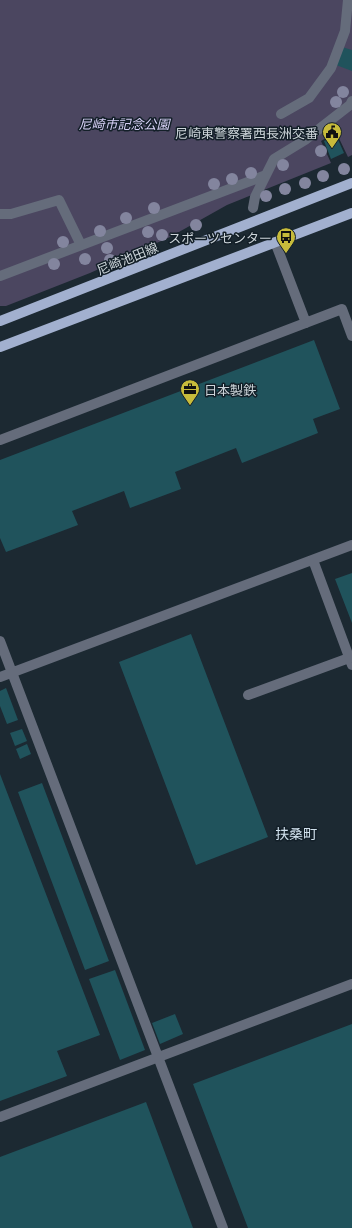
<svg xmlns="http://www.w3.org/2000/svg" width="352" height="1228" viewBox="0 0 352 1228" font-family="Literata,'Noto Sans JP',serif">
<style>
.green{fill:#4b4660}
.building{fill:#20535c}
.lines{fill:none;stroke-linecap:round;stroke-linejoin:round}
.minor{stroke:#656c7b;stroke-width:10}
.major{stroke:#a2b0cf;stroke-width:10}
.tree{fill:#83859e}
.labels{text-anchor:middle;dominant-baseline:central;stroke-width:3;stroke-linejoin:round;paint-order:stroke}
.park-label{font-size:13px;font-style:italic;fill:#d7d1f6;stroke:#131f28}
.poi-label{font-size:13px;fill:#ccd4d9;stroke:#131f28;text-anchor:end}
.street-label{font-size:13px;fill:#ccd4d9;stroke:#131f28}
.neighbourhood-label{font-size:14px;fill:#d1e1ed;stroke:#131f28}
</style>
<rect width="100%" height="100%" fill="#1c2932"/>
<path class="green" d="M 0,0 L 352,0 L 352,155 L 348,157 L 336,132 L 321,141 L 331,163 L 227,205 L 170,237 L 90,273 L 6,306 L 0,306 Z"/>
<path class="building" d="M 342,47 L 352,50 L 352,71 L 336,65 Z
M 336,135 L 344,153 L 331,159 L 324,141 Z
M 314,340 L 340,409 L 313,419 L 318,433 L 242,463 L 236,448 L 175,472 L 181,489 L 130,508 L 124,491 L 72,511 L 78,525 L 6,552 L 0,538 L 0,460 Z
M 352,573 L 352,623 L 335,579 Z
M 191,634 L 268,837 L 196,865 L 119,662 Z
M 6,688 L 18,720 L 7,724 L 0,706 L 0,691 Z
M 22,729 L 27,741 L 15,746 L 10,733 Z
M 27,744 L 31,754 L 20,759 L 16,749 Z
M 0,774 L 100,1035 L 57,1051 L 67,1076 L 0,1101 Z
M 42,783 L 109,961 L 85,970 L 18,792 Z
M 115,970 L 145,1050 L 120,1060 L 89,979 Z
M 175,1014 L 183,1034 L 160,1044 L 152,1023 Z
M 352,1024 L 352,1228 L 248,1228 L 193,1084 Z
M 146,1102 L 193,1228 L 0,1228 L 0,1157 Z"/>
<g class="lines">
<path class="minor" d="M 281,114 L 309,98 L 331,68 L 345,31 L 348,0
M 253,208 L 255,197 L 274,159 L 305,140 L 350,105 L 352,101
M 0,214 L 11,214 L 59,200 L 81,245
M 275,242 L 306,323
M 0,276 L 266,175
M 0,440 L 342,309 L 352,336
M 313,560 L 352,665
M 0,641 L 223,1228
M 0,677 L 352,545
M 248,695 L 349,658
M 0,1117 L 352,984"/>
<path class="major" d="M 0,321 L 352,183
M 0,347 L 352,213"/>
</g>
<g class="tree">
<circle cx="343" cy="92" r="6"/>
<circle cx="336" cy="102" r="6"/>
<circle cx="321" cy="151" r="6"/>
<circle cx="283" cy="165" r="6"/>
<circle cx="344" cy="169" r="6"/>
<circle cx="251" cy="173" r="6"/>
<circle cx="323" cy="176" r="6"/>
<circle cx="232" cy="179" r="6"/>
<circle cx="305" cy="183" r="6"/>
<circle cx="214" cy="184" r="6"/>
<circle cx="285" cy="189" r="6"/>
<circle cx="266" cy="196" r="6"/>
<circle cx="154" cy="208" r="6"/>
<circle cx="126" cy="218" r="6"/>
<circle cx="196" cy="225" r="6"/>
<circle cx="100" cy="231" r="6"/>
<circle cx="148" cy="232" r="6"/>
<circle cx="162" cy="235" r="6"/>
<circle cx="63" cy="242" r="6"/>
<circle cx="107" cy="248" r="6"/>
<circle cx="85" cy="259" r="6"/>
<circle cx="110" cy="260" r="6"/>
<circle cx="54" cy="264" r="6"/>
</g>
<defs>
<symbol id="civic-pin" viewBox="-11 -11 22 30"><path d="M0 17L-7.5 6A9.5 9.5 0 1 1 7.5 6Z" fill="#c7bb3b" stroke="#131f28"/><path d="M-.6-6.5H3V-4.5H.6V-3L4-1V1h2V6H-6V1h2V-1L-.6-3ZM-1.2 2.5V6h2.4V2.5Z" fill="#111"/></symbol>
<symbol id="bus-pin" viewBox="-11 -11 22 30"><path d="M0 17L-7.5 6A9.5 9.5 0 1 1 7.5 6Z" fill="#c7bb3b" stroke="#131f28"/><path d="M-5-6H5V4H4V6H2V4H-2V6H-4V4H-5ZM-3.5-4V0h7V-4ZM-3.5 1.2v1.5H-2V1.2ZM2 1.2v1.5H3.5V1.2Z" fill="#111"/></symbol>
<symbol id="office-pin" viewBox="-11 -11 22 30"><path d="M0 17L-7.5 6A9.5 9.5 0 1 1 7.5 6Z" fill="#c7bb3b" stroke="#131f28"/><path d="M-6-3h4V-5.5h4V-3h4V5H-6ZM-1-4.5V-3h2v-1.5ZM-6 0V1H6V0Z" fill="#111"/></symbol>
</defs>
<g fill-rule="evenodd">
<use href="#civic-pin" x="321" y="121" width="22" height="30"/>
<use href="#bus-pin" x="275" y="226" width="22" height="30"/>
<use href="#office-pin" x="179" y="378" width="22" height="30"/>
</g>
<g class="labels">
<g class="park-label">
<text x="124" y="123">尼崎市記念公園</text>
</g>
<g class="poi-label">
<text x="318" y="132">尼崎東警察署西長洲交番</text>
<text x="272" y="237">スポーツセンター</text>
<text x="204" y="389" text-anchor="start">日本製鉄</text>
</g>
<g class="street-label">
<text transform="translate(127 258) rotate(-22)">尼崎池田線</text>
</g>
<g class="neighbourhood-label">
<text x="296" y="833">扶桑町</text>
</g>
</g>
</svg>
